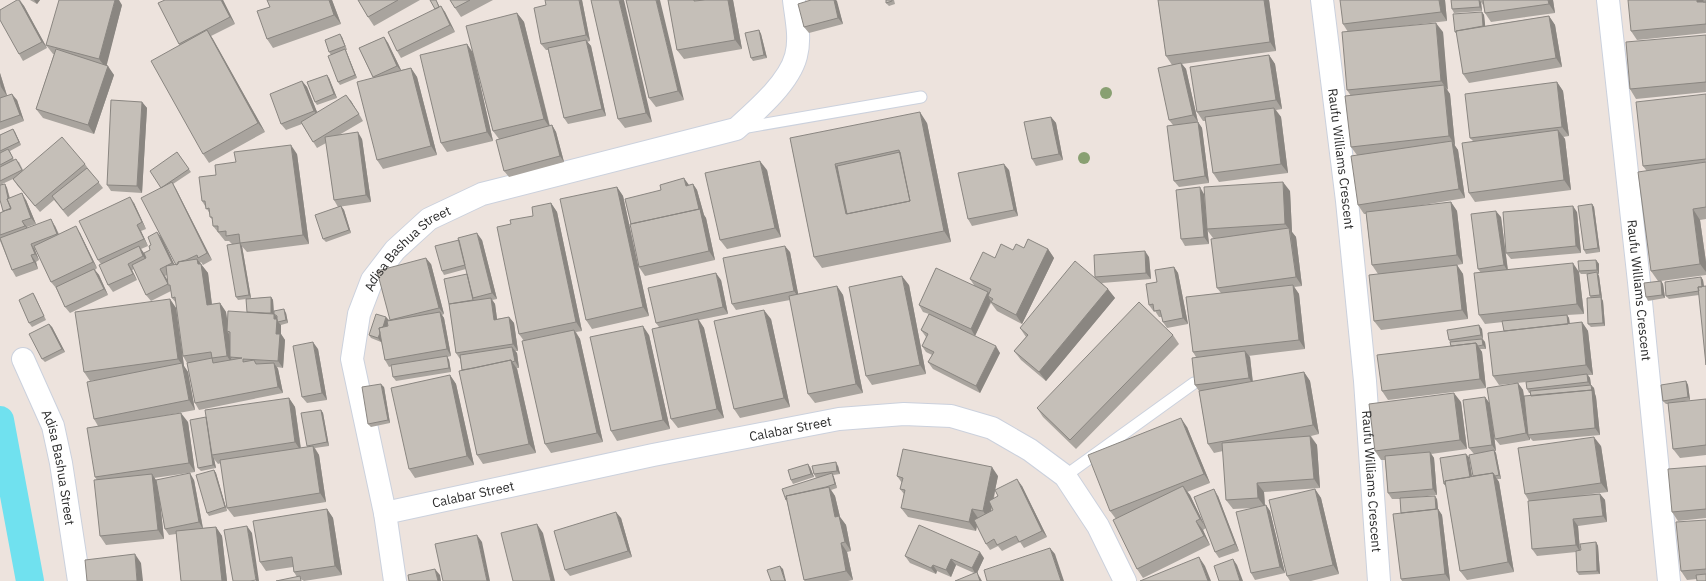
<svg xmlns="http://www.w3.org/2000/svg" width="1706" height="581" viewBox="0 0 1706 581" font-family="'IBM Plex Sans',sans-serif">
<style>
.lines{fill:none;stroke-linecap:round;stroke-linejoin:round}
.canal{stroke:#70e1ef;stroke-width:28}
.lane-casing{stroke:#cbd1dd;stroke-width:13}
.street-casing{stroke:#cbd1dd;stroke-width:24}
.lane{stroke:#fff;stroke-width:11}
.street{stroke:#fff;stroke-width:22}
.tree{fill:#89a072}
.wall{fill:#a9a49e;fill-rule:evenodd}
.shaded-wall{fill:#8a8681}
.building{fill:#c5bfb8;stroke:#8a8681;fill-rule:evenodd}
.labels{text-anchor:middle;dominant-baseline:central;stroke-width:3;stroke-linejoin:round;paint-order:stroke}
.street-label{font-size:13px;fill:#2b2b2b;stroke:#fff}
</style>
<rect width="100%" height="100%" fill="#ede3dd"/>
<g class="lines">
<path class="canal" d="M 0,420 L 30,581"/>
<defs>
<path id="lane" d="M 742,128 L 921,97
M 1065,476 L 1194,383"/>
<g id="street">
<path id="s1" d="M 1322,0 L 1347,201 L 1365,381 L 1379,581"/>
<path id="s2" d="M 1608,0 L 1639,282 L 1669,581"/>
<path id="s3" d="M 23,359 L 53,426 L 61,463 L 79,581"/>
<path id="s4" d="M 385,513 L 653,455 L 839,419 L 904,414 L 951,416 L 992,428 L 1030,450 L 1065,476 L 1098,526 L 1125,581"/>
<path id="s5" d="M 395,581 L 385,513 L 352,359 L 359,314 L 372,280 L 395,250 L 429,219 L 482,194 L 736,129 C 756,111 789,83 796,56 C 801,38 796,18 794,0"/>
</g>
</defs>
<use href="#lane" class="lane-casing"/>
<use href="#street" class="street-casing"/>
<use href="#lane" class="lane"/>
<use href="#street" class="street"/>
</g>
<g class="tree">
<circle cx="1106" cy="93" r="6"/>
<circle cx="1084" cy="158" r="6"/>
</g>
<path class="wall" d="M 20,0 L 24,6 L 47,48 L 23,61 L 19,54 Z
M 30,0 L 40,0 L 37,4 Z
M 223,0 L 235,24 L 211,36 L 265,132 L 209,163 L 203,154 L 179,44 Z
M 267,0 L 332,0 L 341,24 L 273,48 L 267,39 L 270,7 Z
M 358,0 L 420,0 L 374,26 L 368,17 Z
M 436,0 L 440,7 L 445,12 L 455,32 L 401,58 L 397,51 L 435,9 Z
M 450,0 L 493,0 L 461,17 L 455,8 Z
M 582,0 L 590,41 L 587,42 L 591,46 L 606,116 L 568,124 L 564,118 L 548,50 L 546,50 L 541,44 Z
M 591,0 L 652,122 L 625,128 L 618,119 Z
M 626,0 L 684,100 L 656,107 L 649,98 Z
M 668,0 L 733,0 L 742,49 L 684,59 L 677,50 Z
M 811,0 L 836,0 L 843,24 L 809,33 L 804,27 Z
M 886,0 L 894,0 L 895,4 L 889,6 L 886,3 Z
M 1158,0 L 1269,0 L 1276,51 L 1182,64 L 1186,69 L 1198,122 L 1202,128 L 1209,183 L 1179,187 L 1174,181 L 1173,125 L 1169,120 L 1172,65 L 1166,56 Z
M 1445,0 L 1447,21 L 1396,27 L 1443,32 L 1447,90 L 1450,94 L 1455,145 L 1454,145 L 1458,150 L 1465,198 L 1411,207 L 1451,202 L 1457,211 L 1463,264 L 1457,265 L 1463,274 L 1468,319 L 1381,330 L 1374,321 L 1378,274 L 1372,265 L 1366,214 L 1364,214 L 1358,205 L 1357,155 L 1351,147 L 1351,96 L 1347,90 L 1348,32 L 1343,24 Z
M 1451,0 L 1553,0 L 1555,13 L 1491,22 L 1485,13 L 1483,5 L 1481,2 L 1482,11 L 1454,13 L 1452,9 Z
M 1706,0 L 1706,33 L 1637,40 L 1631,31 Z
M 122,5 L 106,65 L 114,75 L 94,134 L 43,118 L 36,109 L 54,54 L 53,54 L 46,45 Z
M 1482,12 L 1484,15 L 1485,26 L 1549,16 L 1555,25 L 1562,67 L 1469,83 L 1463,74 L 1457,34 L 1455,32 Z
M 517,13 L 524,22 L 550,126 L 552,125 L 556,132 L 564,162 L 509,177 L 504,171 L 499,139 L 493,131 Z
M 759,30 L 761,34 L 767,58 L 753,61 L 751,58 Z
M 1706,35 L 1706,92 L 1636,99 L 1630,89 Z
M 342,37 L 347,50 L 346,50 L 347,53 L 357,78 L 340,85 L 338,82 L 331,55 L 329,52 Z
M 384,37 L 388,43 L 401,70 L 411,68 L 417,77 L 437,155 L 383,169 L 377,160 L 373,78 L 359,48 Z
M 467,44 L 473,53 L 493,141 L 447,152 L 441,143 Z
M 1269,55 L 1275,64 L 1282,109 L 1276,110 L 1281,117 L 1288,173 L 1219,182 L 1213,173 L 1206,121 L 1203,121 L 1197,112 Z
M 0,73 L 7,95 L 17,100 L 24,121 L 0,130 Z
M 329,78 L 337,98 L 317,105 L 315,102 Z
M 302,81 L 307,87 L 317,112 L 351,101 L 363,121 L 339,135 L 362,139 L 371,202 L 338,207 L 334,200 L 326,143 L 317,148 L 302,124 L 286,130 L 281,124 Z
M 1557,82 L 1563,91 L 1569,136 L 1563,137 L 1565,139 L 1571,190 L 1475,202 L 1469,193 L 1473,141 L 1470,138 Z
M 1706,94 L 1706,219 L 1700,220 L 1706,262 L 1706,275 L 1661,281 L 1663,284 L 1665,298 L 1648,301 L 1646,297 L 1658,281 L 1651,271 L 1646,170 L 1643,166 Z
M 142,102 L 147,108 L 142,193 L 111,191 L 107,185 Z
M 1051,117 L 1056,123 L 1063,160 L 1036,166 L 1032,159 Z
M 927,123 L 951,242 L 822,268 L 814,257 L 790,138 Z
M 13,129 L 15,132 L 21,145 L 10,151 L 14,160 L 19,162 L 23,170 L 85,164 L 89,170 L 103,188 L 68,217 L 54,200 L 40,212 L 17,185 L 13,179 L 0,185 L 0,135 Z
M 177,152 L 191,172 L 173,184 L 176,189 L 212,260 L 203,265 L 201,262 L 200,263 L 208,273 L 212,304 L 220,303 L 226,312 L 227,324 L 247,312 L 246,299 L 238,300 L 236,297 L 232,244 L 229,241 L 225,241 L 213,226 L 213,220 L 210,217 L 210,214 L 202,201 L 216,175 L 236,162 L 297,154 L 309,244 L 247,252 L 240,244 L 242,246 L 251,298 L 246,299 L 271,297 L 273,300 L 274,314 L 286,313 L 288,323 L 281,325 L 281,334 L 285,340 L 283,368 L 277,367 L 278,369 L 283,393 L 199,410 L 195,403 L 187,363 L 183,356 L 176,303 L 172,298 L 171,291 L 151,301 L 146,295 L 134,269 L 132,270 L 137,280 L 113,292 L 108,285 L 101,264 L 98,260 L 134,203 L 146,229 L 141,231 L 148,246 L 141,249 L 146,258 L 150,250 L 162,238 L 174,265 L 176,265 L 161,188 ZM 167,275 L 168,281 L 165,276 Z
M 767,170 L 781,237 L 727,249 L 720,240 Z
M 1009,170 L 1018,216 L 972,226 L 968,219 Z
M 5,184 L 7,188 L 10,198 L 26,200 L 36,224 L 27,227 L 27,228 L 55,226 L 59,234 L 80,233 L 97,268 L 95,270 L 99,275 L 108,295 L 70,313 L 65,307 L 56,288 L 51,282 L 36,250 L 35,250 L 39,260 L 36,262 L 38,269 L 16,277 L 12,270 L 1,243 L 0,241 L 0,213 L 3,211 Z
M 693,184 L 697,190 L 704,215 L 706,218 L 715,260 L 645,276 L 639,267 L 631,224 L 689,185 Z
M 617,187 L 623,196 L 649,316 L 592,329 L 586,320 Z
M 1290,191 L 1292,232 L 1296,237 L 1302,286 L 1294,287 L 1299,294 L 1305,349 L 1248,356 L 1250,357 L 1253,382 L 1304,372 L 1310,381 L 1319,434 L 1311,436 L 1317,445 L 1320,488 L 1264,492 L 1265,505 L 1266,505 L 1270,511 L 1285,573 L 1255,580 L 1251,573 L 1254,508 L 1233,509 L 1226,500 L 1223,451 L 1214,453 L 1208,444 L 1199,391 L 1195,385 L 1196,357 L 1193,352 L 1221,293 L 1217,288 L 1221,238 L 1213,238 L 1207,230 L 1209,244 L 1185,246 L 1181,239 L 1204,194 L 1206,217 Z
M 551,203 L 557,212 L 582,331 L 576,332 L 580,339 L 603,442 L 551,453 L 545,444 L 524,341 L 519,334 L 511,224 L 533,216 Z
M 1592,204 L 1594,207 L 1600,252 L 1586,254 L 1584,250 Z
M 341,206 L 344,210 L 351,233 L 326,242 L 323,239 Z
M 1577,212 L 1581,253 L 1511,259 L 1506,253 Z
M 1501,217 L 1508,270 L 1579,271 L 1596,260 L 1599,264 L 1599,274 L 1598,274 L 1599,276 L 1602,298 L 1601,298 L 1603,301 L 1605,326 L 1591,327 L 1588,324 L 1591,298 L 1590,296 L 1587,274 L 1581,274 L 1579,272 L 1584,314 L 1567,315 L 1569,318 L 1570,324 L 1582,322 L 1588,331 L 1593,375 L 1588,375 L 1590,378 L 1591,385 L 1594,388 L 1595,394 L 1596,397 L 1600,435 L 1533,441 L 1530,438 L 1530,440 L 1500,445 L 1495,439 L 1518,383 L 1523,390 L 1525,408 L 1531,396 L 1530,393 L 1529,393 L 1527,389 L 1526,382 L 1499,385 L 1493,376 L 1504,331 L 1503,322 L 1485,324 L 1479,315 L 1481,273 L 1478,269 Z
M 482,240 L 497,299 L 492,300 L 495,304 L 497,319 L 509,317 L 514,323 L 518,351 L 515,351 L 517,353 L 519,368 L 517,368 L 536,453 L 483,464 L 477,455 L 460,359 L 456,353 L 449,304 L 467,274 L 466,269 L 444,275 L 442,271 Z
M 1024,248 L 1048,249 L 1054,258 L 1022,324 L 997,311 L 991,303 L 975,336 L 956,327 L 1000,353 L 980,393 L 933,369 L 928,362 L 932,355 L 926,352 L 922,346 L 926,337 L 921,330 L 929,314 L 923,312 L 919,305 L 974,285 L 970,279 L 995,258 L 1013,250 Z
M 790,252 L 798,294 L 837,286 L 843,295 L 863,393 L 815,403 L 808,394 L 790,300 L 736,310 L 732,304 Z
M 1149,257 L 1151,279 L 1102,283 L 1115,298 L 1046,381 L 1021,360 L 1014,351 L 1026,337 L 1020,328 L 1096,279 L 1095,277 Z
M 431,264 L 444,314 L 442,315 L 444,318 L 451,356 L 447,357 L 449,360 L 451,372 L 396,381 L 393,377 L 392,366 L 389,367 L 385,360 L 381,340 L 381,342 L 371,338 L 369,335 L 389,321 L 390,320 Z
M 1174,267 L 1178,273 L 1188,324 L 1167,328 L 1163,322 L 1162,317 L 1159,317 L 1155,311 L 1154,312 L 1149,305 L 1157,282 Z
M 1701,277 L 1703,280 L 1704,287 L 1699,295 L 1669,299 L 1666,296 Z
M 721,280 L 728,314 L 699,320 L 704,328 L 724,418 L 678,428 L 671,419 L 659,327 L 656,323 Z
M 909,285 L 926,374 L 872,385 L 866,376 Z
M 33,293 L 35,296 L 46,320 L 32,327 L 29,323 Z
M 170,299 L 176,308 L 184,366 L 188,372 L 195,410 L 157,417 L 188,422 L 195,472 L 154,478 L 156,480 L 194,480 L 203,528 L 216,527 L 222,536 L 227,581 L 181,581 L 176,534 L 169,535 L 165,529 L 160,502 L 164,539 L 106,545 L 100,536 L 97,480 L 95,477 L 98,426 L 94,419 L 96,380 L 90,381 L 84,372 Z
M 771,319 L 790,407 L 740,418 L 734,409 Z
M 49,324 L 52,327 L 65,352 L 45,362 L 42,359 Z
M 1482,329 L 1483,339 L 1485,342 L 1486,349 L 1480,349 L 1482,352 L 1486,388 L 1388,400 L 1382,391 L 1451,346 L 1450,342 L 1449,340 Z
M 649,335 L 670,429 L 617,441 L 611,431 Z
M 1173,335 L 1179,344 L 1076,449 L 1043,417 L 1037,408 Z
M 318,349 L 327,400 L 307,403 L 302,397 Z
M 450,375 L 456,384 L 474,465 L 415,478 L 409,469 Z
M 1686,381 L 1688,385 L 1690,400 L 1675,403 L 1706,399 L 1706,455 L 1680,458 L 1673,449 L 1668,404 L 1666,404 L 1663,401 Z
M 384,387 L 390,423 L 371,427 L 368,424 Z
M 1485,397 L 1490,404 L 1496,451 L 1495,451 L 1496,453 L 1501,479 L 1497,479 L 1499,482 L 1514,572 L 1467,580 L 1460,571 L 1446,487 L 1444,484 L 1469,457 L 1472,477 L 1473,476 L 1474,454 L 1469,448 Z
M 289,398 L 295,407 L 301,448 L 307,447 L 307,446 L 321,410 L 323,413 L 329,446 L 315,448 L 319,455 L 326,502 L 234,517 L 227,508 L 221,463 L 218,464 L 214,459 L 216,468 L 201,471 L 198,468 L 206,417 Z
M 1461,402 L 1467,449 L 1431,454 L 1434,458 L 1437,495 L 1418,497 L 1437,499 L 1438,509 L 1442,515 L 1450,581 L 1402,581 L 1401,579 L 1401,513 L 1400,499 L 1392,499 L 1388,493 L 1385,460 L 1381,460 L 1375,451 Z
M 1187,427 L 1210,483 L 1187,492 L 1190,495 L 1204,525 L 1218,496 L 1239,551 L 1219,558 L 1215,552 L 1206,528 L 1203,530 L 1210,545 L 1143,578 L 1137,569 L 1116,519 L 1110,511 Z
M 1601,446 L 1608,492 L 1583,495 L 1600,494 L 1605,500 L 1607,522 L 1578,526 L 1580,550 L 1596,542 L 1598,546 L 1600,574 L 1579,575 L 1577,572 L 1576,552 L 1537,556 L 1532,549 L 1529,501 L 1525,494 Z
M 838,466 L 840,474 L 833,475 L 837,488 L 831,490 L 835,496 L 840,517 L 846,525 L 851,551 L 847,552 L 853,580 L 848,581 L 805,581 L 804,580 L 787,502 L 786,500 L 819,477 L 816,478 L 814,474 Z
M 1706,466 L 1706,518 L 1678,521 L 1672,512 Z
M 810,467 L 814,477 L 793,484 L 791,480 Z
M 214,470 L 216,473 L 227,511 L 209,516 L 207,513 Z
M 897,476 L 998,476 L 995,490 L 1022,486 L 1047,537 L 1024,548 L 1020,542 L 1002,551 L 998,546 L 990,550 L 986,544 L 977,525 L 976,531 L 908,517 L 901,508 L 904,494 L 900,489 L 902,483 ZM 995,490 L 998,496 L 994,499 ZM 992,507 L 993,510 L 991,512 Z
M 1315,489 L 1321,498 L 1339,574 L 1311,581 L 1290,581 L 1287,576 Z
M 327,509 L 333,518 L 342,575 L 304,581 L 297,577 L 294,572 L 293,567 L 266,571 L 260,562 Z
M 621,518 L 632,557 L 570,576 L 565,570 Z
M 1706,520 L 1706,581 L 1697,579 L 1687,580 L 1681,571 Z
M 905,556 L 984,558 L 977,573 L 981,579 L 974,573 L 956,565 L 951,577 L 937,571 L 936,574 L 910,563 Z"/>
<path class="shaded-wall" d="M 19,0 L 24,6 L 47,48 L 42,42 Z
M 34,0 L 40,0 L 37,4 Z
M 115,0 L 119,0 L 122,5 L 106,68 L 99,59 Z
M 221,0 L 223,0 L 235,24 L 230,17 Z
M 329,0 L 332,0 L 341,24 L 334,15 Z
M 579,0 L 582,0 L 590,41 L 586,35 Z
M 619,0 L 624,0 L 652,122 L 646,113 Z
M 656,0 L 660,0 L 684,100 L 678,91 Z
M 728,0 L 733,0 L 742,49 L 735,40 Z
M 834,0 L 836,0 L 837,1 L 843,24 L 838,18 Z
M 1264,0 L 1269,0 L 1276,51 L 1270,42 Z
M 1439,0 L 1445,0 L 1447,21 L 1441,12 Z
M 1479,0 L 1481,2 L 1482,11 L 1480,7 Z
M 1548,0 L 1553,0 L 1555,13 L 1549,4 Z
M 1697,0 L 1703,0 L 1704,11 L 1697,2 Z
M 441,6 L 445,12 L 455,32 L 450,25 Z
M 1482,12 L 1484,15 L 1486,33 L 1483,30 Z
M 517,13 L 524,22 L 550,128 L 544,119 Z
M 1549,16 L 1555,25 L 1562,67 L 1556,58 Z
M 1436,23 L 1443,32 L 1448,90 L 1441,81 Z
M 207,30 L 213,39 L 265,132 L 258,123 Z
M 759,30 L 761,34 L 767,58 L 764,55 Z
M 340,34 L 342,37 L 347,50 L 345,46 Z
M 384,37 L 388,43 L 402,72 L 397,66 Z
M 586,40 L 591,46 L 606,116 L 602,109 Z
M 467,44 L 473,53 L 493,141 L 487,132 Z
M 345,49 L 347,53 L 357,78 L 355,75 Z
M 1269,55 L 1275,64 L 1282,109 L 1276,100 Z
M 1181,63 L 1186,69 L 1198,122 L 1193,115 Z
M 108,66 L 114,75 L 94,134 L 88,125 Z
M 411,68 L 417,77 L 437,155 L 431,146 Z
M 0,73 L 7,96 L 1,87 L 0,83 Z
M 327,75 L 329,78 L 337,98 L 334,94 Z
M 302,81 L 307,87 L 319,117 L 314,111 Z
M 1557,82 L 1563,91 L 1569,136 L 1562,127 Z
M 1444,85 L 1450,94 L 1455,145 L 1449,136 Z
M 12,94 L 17,100 L 24,121 L 20,115 Z
M 346,95 L 351,101 L 363,121 L 359,114 Z
M 142,102 L 147,108 L 142,193 L 137,186 Z
M 1274,108 L 1281,117 L 1288,173 L 1281,164 Z
M 920,112 L 927,123 L 951,242 L 944,231 Z
M 1051,117 L 1056,123 L 1063,160 L 1059,154 Z
M 1198,122 L 1202,128 L 1209,183 L 1205,176 Z
M 552,125 L 556,132 L 564,162 L 560,156 Z
M 13,129 L 15,132 L 21,145 L 19,142 Z
M 1558,130 L 1565,139 L 1571,190 L 1564,180 Z
M 358,132 L 362,139 L 371,202 L 366,195 Z
M 1452,141 L 1458,150 L 1465,198 L 1459,189 Z
M 291,145 L 297,154 L 309,244 L 303,235 Z
M 760,161 L 767,170 L 781,237 L 775,228 Z
M 835,164 L 843,175 L 852,215 L 846,214 Z
M 1004,164 L 1009,170 L 1018,216 L 1014,210 Z
M 684,178 L 689,185 L 686,186 Z
M 172,182 L 176,189 L 212,260 L 207,253 Z
M 1283,182 L 1290,191 L 1292,232 L 1296,237 L 1302,286 L 1296,277 L 1290,230 L 1285,224 Z
M 5,184 L 7,188 L 13,214 L 11,211 Z
M 693,184 L 697,190 L 704,215 L 706,218 L 715,260 L 709,251 Z
M 617,187 L 623,196 L 649,316 L 643,307 Z
M 1200,187 L 1204,194 L 1209,244 L 1204,237 Z
M 22,193 L 26,200 L 36,224 L 31,218 Z
M 130,197 L 134,203 L 146,229 L 142,222 Z
M 1451,202 L 1457,211 L 1463,264 L 1457,255 Z
M 551,203 L 557,212 L 582,331 L 576,322 Z
M 1592,204 L 1594,207 L 1600,252 L 1598,248 Z
M 341,206 L 344,210 L 351,233 L 349,230 Z
M 1573,206 L 1577,212 L 1581,253 L 1576,246 Z
M 1693,209 L 1700,220 L 1706,262 L 1706,272 L 1700,264 Z
M 1496,211 L 1501,217 L 1508,272 L 1504,265 Z
M 51,219 L 55,226 L 61,241 L 57,234 Z
M 22,221 L 27,227 L 29,232 L 25,226 Z
M 137,225 L 141,231 L 148,246 L 144,239 Z
M 76,226 L 80,233 L 97,268 L 93,262 Z
M 157,232 L 162,238 L 177,270 L 172,263 Z
M 477,233 L 482,240 L 497,299 L 492,293 Z
M 240,243 L 242,246 L 251,298 L 249,295 Z
M 31,244 L 35,250 L 39,260 L 35,254 Z
M 139,246 L 144,253 L 148,263 L 143,256 Z
M 785,246 L 790,252 L 799,298 L 794,291 Z
M 1048,249 L 1054,258 L 1022,324 L 1016,315 Z
M 1145,251 L 1149,257 L 1151,279 L 1146,273 Z
M 31,255 L 36,262 L 38,269 L 34,262 Z
M 426,258 L 431,264 L 444,314 L 439,308 Z
M 197,259 L 208,273 L 213,314 L 207,305 L 198,264 Z
M 1596,260 L 1599,264 L 1599,274 L 1597,270 Z
M 1573,263 L 1579,272 L 1584,314 L 1577,304 Z
M 128,264 L 132,270 L 137,280 L 133,274 Z
M 1457,265 L 1463,274 L 1468,319 L 1462,310 Z
M 1174,267 L 1178,273 L 1188,324 L 1183,318 Z
M 94,269 L 99,275 L 108,295 L 104,289 Z
M 160,269 L 165,276 L 170,285 L 168,285 Z
M 1597,272 L 1599,276 L 1602,298 L 1600,295 Z
M 716,273 L 721,280 L 728,314 L 723,307 Z
M 902,276 L 909,285 L 926,374 L 920,365 Z
M 1701,277 L 1703,280 L 1705,294 L 1703,291 Z
M 1661,281 L 1663,284 L 1665,298 L 1662,295 Z
M 1293,285 L 1299,294 L 1305,349 L 1299,340 Z
M 837,286 L 843,295 L 863,393 L 856,384 Z
M 1108,289 L 1115,298 L 1046,381 L 1039,372 Z
M 988,292 L 993,298 L 988,296 L 991,301 L 975,336 L 971,329 Z
M 271,297 L 273,300 L 274,316 L 271,313 Z
M 1601,297 L 1603,301 L 1605,326 L 1603,323 Z
M 491,298 L 495,304 L 498,326 L 494,320 Z
M 170,299 L 176,308 L 184,366 L 188,372 L 195,410 L 189,400 L 183,366 L 178,359 Z
M 220,303 L 226,312 L 229,331 L 227,331 L 229,334 L 232,358 L 230,357 L 233,362 L 233,365 L 227,356 Z
M 284,309 L 286,313 L 288,323 L 286,320 Z
M 764,310 L 771,319 L 790,407 L 784,398 Z
M 440,312 L 444,318 L 451,356 L 447,349 Z
M 274,314 L 279,320 L 278,322 L 281,325 L 281,334 L 285,340 L 283,368 L 278,361 Z
M 1567,315 L 1569,318 L 1570,329 L 1568,325 Z
M 386,317 L 389,320 L 381,342 L 378,338 Z
M 509,317 L 514,323 L 518,351 L 513,344 Z
M 698,319 L 704,328 L 724,418 L 717,409 Z
M 1582,322 L 1588,331 L 1593,375 L 1586,365 Z
M 49,324 L 52,327 L 65,352 L 62,349 Z
M 1479,325 L 1482,329 L 1483,339 L 1481,335 Z
M 643,326 L 649,335 L 670,429 L 663,420 Z
M 574,330 L 580,339 L 603,442 L 597,433 Z
M 1482,339 L 1485,342 L 1486,349 L 1483,345 Z
M 313,342 L 318,349 L 327,400 L 322,393 Z
M 1476,343 L 1482,352 L 1486,388 L 1480,379 Z
M 996,346 L 1000,353 L 980,393 L 976,386 Z
M 512,347 L 517,353 L 519,368 L 515,361 Z
M 1245,351 L 1250,357 L 1253,385 L 1249,378 Z
M 447,356 L 449,360 L 451,372 L 449,368 Z
M 511,360 L 517,369 L 536,453 L 529,444 Z
M 274,363 L 278,369 L 283,393 L 278,387 Z
M 1304,372 L 1310,381 L 1319,434 L 1313,425 Z
M 1587,374 L 1590,378 L 1591,386 L 1588,382 Z
M 450,375 L 456,384 L 474,465 L 467,456 Z
M 1686,381 L 1688,385 L 1690,400 L 1688,397 Z
M 1518,383 L 1523,390 L 1530,434 L 1528,435 L 1530,438 L 1530,440 L 1526,433 Z
M 381,384 L 384,387 L 390,423 L 388,420 Z
M 1591,385 L 1594,388 L 1595,394 L 1596,397 L 1600,435 L 1595,428 Z
M 1454,393 L 1461,402 L 1467,449 L 1460,440 Z
M 1485,397 L 1490,404 L 1496,451 L 1492,445 Z
M 289,398 L 295,407 L 301,451 L 295,442 Z
M 321,410 L 323,413 L 329,446 L 327,442 Z
M 181,413 L 188,422 L 195,472 L 189,463 Z
M 1181,418 L 1187,427 L 1210,483 L 1204,474 Z
M 1310,436 L 1317,445 L 1320,488 L 1314,479 Z
M 1594,437 L 1601,446 L 1608,492 L 1601,483 Z
M 313,446 L 319,455 L 326,502 L 320,493 Z
M 1494,450 L 1496,453 L 1501,479 L 1499,475 Z
M 1430,452 L 1434,458 L 1437,495 L 1433,489 Z
M 1466,454 L 1469,457 L 1473,483 L 1470,480 Z
M 212,455 L 214,459 L 216,468 L 213,465 Z
M 836,462 L 838,466 L 840,474 L 837,471 Z
M 808,464 L 810,467 L 814,477 L 811,474 Z
M 992,467 L 998,476 L 989,520 L 983,511 Z
M 214,470 L 216,473 L 227,511 L 225,507 Z
M 190,473 L 194,480 L 203,529 L 199,522 Z
M 832,473 L 834,477 L 837,488 L 835,484 Z
M 1493,473 L 1499,482 L 1514,572 L 1508,562 Z
M 152,474 L 158,483 L 164,539 L 158,530 Z
M 1017,479 L 1022,486 L 1047,537 L 1042,531 Z
M 1257,483 L 1264,492 L 1265,507 L 1258,498 Z
M 1183,486 L 1190,495 L 1206,528 L 1200,519 Z
M 829,487 L 835,496 L 840,517 L 846,525 L 851,551 L 845,542 L 835,517 Z
M 1214,489 L 1218,496 L 1239,551 L 1235,544 Z
M 1315,489 L 1321,498 L 1339,574 L 1333,565 Z
M 1600,494 L 1605,500 L 1607,522 L 1603,516 Z
M 1435,496 L 1437,499 L 1438,509 L 1442,515 L 1450,581 L 1445,574 L 1436,510 Z
M 1266,505 L 1270,511 L 1285,573 L 1280,567 Z
M 327,509 L 333,518 L 342,575 L 335,566 Z
M 972,509 L 978,518 L 976,531 L 969,522 Z
M 616,512 L 621,518 L 632,557 L 628,551 Z
M 1573,519 L 1578,526 L 1580,552 L 1576,545 Z
M 1196,521 L 1203,530 L 1210,545 L 1204,536 Z
M 537,524 L 543,533 L 555,581 L 551,581 Z
M 247,526 L 252,533 L 259,581 L 256,581 L 256,580 Z
M 216,527 L 222,536 L 227,581 L 222,581 Z
M 477,535 L 482,542 L 490,581 L 487,581 Z
M 1596,542 L 1598,546 L 1600,574 L 1597,571 Z
M 841,543 L 847,552 L 853,580 L 846,571 Z
M 1050,548 L 1055,554 L 1064,581 L 1061,581 Z
M 980,552 L 984,558 L 977,573 L 982,581 L 980,581 L 972,568 Z
M 135,554 L 141,563 L 143,581 L 137,581 Z
M 1199,557 L 1205,566 L 1211,581 L 1208,581 Z
M 951,559 L 956,565 L 951,577 L 946,570 Z
M 1233,559 L 1237,565 L 1243,581 L 1240,581 Z
M 933,565 L 937,571 L 936,574 L 931,568 Z
M 780,566 L 783,569 L 786,581 L 785,581 Z
M 435,569 L 440,575 L 441,581 L 438,581 Z"/>
<path class="building" d="M 17,0 L 19,0 L 42,42 L 19,54 L 0,20 L 0,10 Z
M 59,0 L 115,0 L 99,59 L 46,45 Z
M 165,0 L 221,0 L 230,17 L 179,44 L 158,3 Z
M 267,0 L 329,0 L 334,15 L 267,39 L 257,11 L 270,7 Z
M 358,0 L 398,0 L 368,17 Z
M 430,0 L 436,0 L 439,7 L 435,9 Z
M 450,0 L 470,0 L 455,8 Z
M 545,0 L 579,0 L 586,35 L 541,44 L 534,8 L 546,5 Z
M 591,0 L 619,0 L 646,113 L 618,119 Z
M 626,0 L 656,0 L 678,91 L 649,98 Z
M 668,0 L 694,0 L 694,1 L 705,0 L 728,0 L 735,40 L 677,50 Z
M 811,0 L 834,0 L 838,18 L 804,27 L 798,4 Z
M 886,0 L 892,0 L 892,1 L 886,3 Z
M 1158,0 L 1264,0 L 1270,42 L 1166,56 Z
M 1340,0 L 1439,0 L 1441,12 L 1343,24 Z
M 1451,0 L 1479,0 L 1480,7 L 1452,9 Z
M 1483,0 L 1548,0 L 1549,4 L 1485,13 Z
M 1628,0 L 1697,0 L 1697,2 L 1706,2 L 1706,24 L 1631,31 Z
M 1703,0 L 1706,0 L 1706,2 L 1703,2 Z
M 441,6 L 450,25 L 397,51 L 388,32 Z
M 1482,12 L 1483,26 L 1456,31 L 1456,32 L 1455,32 L 1453,14 Z
M 517,13 L 544,119 L 493,131 L 466,26 Z
M 1549,16 L 1556,58 L 1463,74 L 1456,31 Z
M 1436,23 L 1441,81 L 1347,90 L 1342,32 Z
M 207,30 L 258,123 L 203,154 L 151,61 Z
M 759,30 L 764,55 L 751,58 L 745,33 Z
M 340,34 L 345,46 L 329,52 L 325,40 Z
M 1706,35 L 1706,82 L 1630,89 L 1626,42 Z
M 384,37 L 397,66 L 373,77 L 359,48 Z
M 586,40 L 602,109 L 564,118 L 548,48 Z
M 467,44 L 487,132 L 441,143 L 420,55 Z
M 56,49 L 108,66 L 88,125 L 36,109 Z
M 345,49 L 355,75 L 338,82 L 328,56 Z
M 1269,55 L 1276,100 L 1197,112 L 1190,67 Z
M 1181,63 L 1193,115 L 1169,120 L 1158,68 Z
M 411,68 L 431,146 L 377,160 L 357,82 Z
M 327,75 L 334,94 L 315,102 L 307,82 Z
M 302,81 L 314,111 L 281,124 L 270,94 Z
M 1557,82 L 1562,127 L 1470,138 L 1465,94 Z
M 1444,85 L 1449,136 L 1351,147 L 1345,96 Z
M 12,94 L 20,115 L 0,122 L 0,98 Z
M 1706,94 L 1706,159 L 1643,166 L 1636,102 Z
M 346,95 L 359,114 L 313,142 L 301,122 Z
M 111,100 L 142,102 L 137,186 L 107,185 Z
M 1274,108 L 1281,164 L 1213,173 L 1205,117 Z
M 920,112 L 944,231 L 814,257 L 790,138 ZM 899,150 L 910,201 L 846,214 L 835,164 Z
M 1051,117 L 1059,154 L 1032,159 L 1024,122 Z
M 1198,122 L 1205,176 L 1174,181 L 1167,126 Z
M 552,125 L 560,156 L 504,171 L 496,140 Z
M 13,129 L 19,142 L 0,151 L 0,135 Z
M 1558,130 L 1564,180 L 1469,193 L 1462,143 Z
M 358,132 L 366,195 L 334,200 L 325,137 Z
M 62,137 L 85,164 L 35,206 L 13,179 Z
M 1452,141 L 1459,189 L 1358,205 L 1351,156 Z
M 291,145 L 303,235 L 240,243 L 239,234 L 226,236 L 226,231 L 218,232 L 218,226 L 213,226 L 212,217 L 210,217 L 209,208 L 206,209 L 205,201 L 202,201 L 199,177 L 216,175 L 215,165 L 236,162 L 234,152 Z
M 8,149 L 13,158 L 0,165 L 0,153 Z
M 177,152 L 189,169 L 161,188 L 150,171 Z
M 900,152 L 910,201 L 847,214 L 837,166 Z
M 16,159 L 22,170 L 0,181 L 0,167 Z
M 760,161 L 775,228 L 720,240 L 705,173 Z
M 1706,162 L 1706,207 L 1693,209 L 1700,264 L 1651,271 L 1638,172 Z
M 1004,164 L 1014,210 L 968,219 L 958,173 Z
M 87,168 L 99,182 L 63,210 L 52,196 Z
M 684,178 L 686,186 L 693,184 L 699,209 L 631,224 L 625,199 L 661,190 L 660,185 Z
M 172,182 L 207,253 L 198,258 L 197,255 L 186,260 L 178,262 L 178,264 L 176,265 L 141,198 Z
M 1283,182 L 1285,224 L 1207,229 L 1204,187 Z
M 5,184 L 8,198 L 7,199 L 11,209 L 3,211 L 0,200 L 0,185 Z
M 617,187 L 643,307 L 586,320 L 560,199 Z
M 1200,187 L 1204,237 L 1181,239 L 1176,190 Z
M 22,193 L 31,218 L 22,221 L 25,226 L 0,235 L 0,213 L 11,208 L 7,199 Z
M 130,197 L 142,222 L 137,225 L 144,239 L 98,260 L 79,221 Z
M 1451,202 L 1457,255 L 1372,265 L 1366,212 Z
M 551,203 L 576,322 L 519,334 L 497,227 L 511,224 L 510,220 L 533,216 L 532,207 Z
M 1592,204 L 1598,248 L 1584,250 L 1578,206 Z
M 341,206 L 349,230 L 323,239 L 315,215 Z
M 1573,206 L 1576,246 L 1506,253 L 1503,212 Z
M 700,209 L 709,251 L 639,267 L 630,224 Z
M 1496,211 L 1504,265 L 1478,269 L 1471,214 Z
M 51,219 L 57,234 L 31,244 L 35,254 L 31,255 L 34,262 L 12,270 L 0,238 Z
M 76,226 L 93,262 L 51,282 L 34,246 Z
M 1289,228 L 1296,277 L 1217,288 L 1211,239 Z
M 157,232 L 172,263 L 160,269 L 168,284 L 146,295 L 132,265 L 146,258 L 144,253 L 150,250 L 149,246 L 151,245 L 148,237 Z
M 477,233 L 492,293 L 473,298 L 458,238 Z
M 1028,239 L 1048,249 L 1016,315 L 991,302 L 993,299 L 988,296 L 991,289 L 970,279 L 983,252 L 995,258 L 1001,244 L 1013,250 L 1016,244 L 1024,248 Z
M 459,240 L 465,265 L 442,271 L 435,246 Z
M 240,243 L 249,295 L 236,297 L 227,245 Z
M 139,246 L 143,256 L 128,264 L 133,274 L 108,285 L 99,265 Z
M 785,246 L 794,291 L 732,304 L 723,258 Z
M 1145,251 L 1146,273 L 1095,277 L 1094,255 Z
M 426,258 L 439,308 L 390,320 L 377,271 Z
M 197,259 L 198,264 L 201,264 L 207,305 L 220,303 L 227,356 L 212,358 L 211,352 L 183,356 L 175,297 L 172,298 L 170,285 L 168,285 L 166,266 L 178,264 L 178,262 Z
M 1596,260 L 1597,270 L 1579,271 L 1578,261 Z
M 1075,261 L 1108,289 L 1039,372 L 1014,351 L 1028,335 L 1020,328 Z
M 1573,263 L 1577,304 L 1479,315 L 1474,273 Z
M 1457,265 L 1462,310 L 1374,321 L 1369,275 Z
M 1174,267 L 1183,318 L 1163,322 L 1160,310 L 1154,311 L 1153,304 L 1149,305 L 1146,284 L 1157,282 L 1155,270 Z
M 936,268 L 988,292 L 971,329 L 919,305 Z
M 94,269 L 104,289 L 65,307 L 56,287 Z
M 1597,272 L 1600,295 L 1590,296 L 1587,274 Z
M 716,273 L 723,307 L 656,323 L 648,288 Z
M 467,274 L 473,300 L 449,304 L 444,279 Z
M 902,276 L 920,365 L 866,376 L 849,287 Z
M 1701,277 L 1702,287 L 1698,287 L 1699,291 L 1666,296 L 1665,282 Z
M 1661,281 L 1662,295 L 1646,297 L 1644,283 Z
M 1293,285 L 1299,340 L 1193,352 L 1186,297 Z
M 837,286 L 856,384 L 808,394 L 789,296 Z
M 1706,286 L 1706,365 L 1698,287 Z
M 33,293 L 44,316 L 29,323 L 19,300 Z
M 271,297 L 271,313 L 265,313 L 247,312 L 246,299 Z
M 1601,297 L 1603,323 L 1588,324 L 1587,298 Z
M 491,298 L 494,320 L 509,317 L 513,344 L 456,353 L 449,304 Z
M 170,299 L 178,359 L 84,372 L 75,312 Z
M 1139,302 L 1173,335 L 1070,440 L 1037,408 Z
M 284,309 L 286,320 L 278,322 L 277,320 L 277,316 L 274,314 L 274,311 Z
M 764,310 L 784,398 L 734,409 L 714,321 Z
M 228,311 L 274,314 L 274,319 L 277,319 L 276,334 L 280,334 L 278,361 L 243,359 L 243,362 L 254,360 L 256,364 L 274,363 L 278,387 L 195,403 L 187,363 L 212,358 L 213,363 L 242,358 L 230,357 L 230,332 L 227,331 Z
M 440,312 L 447,349 L 385,360 L 379,328 L 388,326 L 387,321 Z
M 376,314 L 386,317 L 383,327 L 379,328 L 380,333 L 378,338 L 369,335 Z
M 929,314 L 996,346 L 976,386 L 928,362 L 934,352 L 922,346 L 928,334 L 921,330 Z
M 1567,315 L 1568,324 L 1504,331 L 1502,321 Z
M 698,319 L 717,409 L 671,419 L 652,329 Z
M 1582,322 L 1586,365 L 1493,376 L 1488,333 Z
M 49,324 L 62,349 L 42,359 L 29,334 Z
M 1479,325 L 1481,335 L 1449,340 L 1447,330 Z
M 643,326 L 663,420 L 611,431 L 590,337 Z
M 574,330 L 597,433 L 545,444 L 522,341 Z
M 1482,339 L 1483,345 L 1478,346 L 1476,343 L 1451,346 L 1450,342 Z
M 313,342 L 322,393 L 302,397 L 293,346 Z
M 1476,343 L 1480,379 L 1382,391 L 1377,355 Z
M 512,347 L 515,361 L 512,362 L 511,360 L 474,368 L 462,370 L 460,355 Z
M 1245,351 L 1249,378 L 1195,385 L 1192,358 Z
M 447,356 L 449,368 L 393,377 L 391,365 Z
M 511,360 L 529,444 L 477,455 L 459,371 Z
M 182,363 L 189,400 L 94,419 L 87,382 Z
M 1304,372 L 1313,425 L 1208,444 L 1199,391 Z
M 1587,374 L 1588,382 L 1527,389 L 1526,382 Z
M 450,375 L 467,456 L 409,469 L 391,388 Z
M 1686,381 L 1688,397 L 1663,401 L 1661,385 Z
M 1518,383 L 1526,433 L 1495,439 L 1487,388 Z
M 381,384 L 388,420 L 368,424 L 362,387 Z
M 1591,385 L 1592,391 L 1592,390 L 1531,396 L 1530,391 Z
M 1592,390 L 1595,428 L 1528,435 L 1524,396 Z
M 1454,393 L 1460,440 L 1375,451 L 1369,404 Z
M 1485,397 L 1492,445 L 1469,448 L 1463,400 Z
M 289,398 L 295,442 L 212,455 L 205,410 Z
M 1706,399 L 1706,445 L 1673,449 L 1668,403 Z
M 321,410 L 327,442 L 307,446 L 301,413 Z
M 181,413 L 189,463 L 95,477 L 87,428 Z
M 206,417 L 213,465 L 198,468 L 190,420 Z
M 1181,418 L 1204,474 L 1110,511 L 1088,455 Z
M 1310,436 L 1314,479 L 1257,483 L 1258,498 L 1226,500 L 1222,443 Z
M 1594,437 L 1601,483 L 1525,494 L 1518,448 Z
M 313,446 L 320,493 L 227,508 L 220,460 Z
M 903,449 L 992,467 L 983,511 L 972,509 L 969,522 L 901,508 L 905,490 L 900,489 L 903,478 L 897,476 Z
M 1494,450 L 1499,475 L 1495,476 L 1493,473 L 1473,476 L 1469,455 Z
M 1430,452 L 1433,489 L 1388,493 L 1385,456 Z
M 1466,454 L 1470,477 L 1445,481 L 1445,484 L 1444,484 L 1440,458 Z
M 836,462 L 837,471 L 814,474 L 812,466 Z
M 808,464 L 811,474 L 791,480 L 788,470 Z
M 1706,466 L 1706,509 L 1672,512 L 1668,469 Z
M 214,470 L 225,507 L 207,513 L 196,475 Z
M 190,473 L 199,522 L 165,529 L 156,480 Z
M 832,473 L 835,484 L 826,487 L 786,496 L 787,499 L 786,500 L 782,489 Z
M 1493,473 L 1508,562 L 1460,571 L 1445,481 Z
M 152,474 L 158,530 L 100,536 L 94,480 Z
M 1017,479 L 1042,531 L 1019,542 L 1016,536 L 997,545 L 994,539 L 986,544 L 974,520 L 993,510 L 989,501 L 998,496 L 995,490 Z
M 1183,486 L 1200,519 L 1196,521 L 1204,536 L 1137,569 L 1113,520 Z
M 829,487 L 835,517 L 839,516 L 845,542 L 841,543 L 846,571 L 804,580 L 786,496 Z
M 1214,489 L 1235,544 L 1215,552 L 1194,497 Z
M 1315,489 L 1333,565 L 1287,576 L 1269,500 Z
M 1600,494 L 1603,516 L 1573,519 L 1576,545 L 1532,549 L 1528,501 Z
M 1435,496 L 1436,509 L 1401,513 L 1400,498 Z
M 1266,505 L 1280,567 L 1251,573 L 1236,512 Z
M 327,509 L 335,566 L 294,572 L 292,557 L 260,562 L 253,521 Z
M 1438,509 L 1445,574 L 1401,579 L 1393,514 Z
M 616,512 L 628,551 L 565,570 L 554,531 Z
M 1706,520 L 1706,569 L 1681,571 L 1676,522 Z
M 537,524 L 551,581 L 513,581 L 501,533 Z
M 919,525 L 980,552 L 972,568 L 951,559 L 946,570 L 933,565 L 931,568 L 905,556 Z
M 247,526 L 256,580 L 250,581 L 233,581 L 224,530 Z
M 216,527 L 222,581 L 181,581 L 176,531 Z
M 477,535 L 487,581 L 443,581 L 435,544 Z
M 1596,542 L 1597,571 L 1577,572 L 1576,551 L 1581,550 L 1580,544 Z
M 1050,548 L 1061,581 L 987,581 L 984,570 Z
M 135,554 L 137,581 L 87,581 L 85,560 Z
M 1199,557 L 1208,581 L 1140,581 Z
M 1233,559 L 1240,581 L 1219,581 L 1214,566 Z
M 780,566 L 785,581 L 771,581 L 767,570 Z
M 435,569 L 438,581 L 409,581 L 408,575 Z
M 977,572 L 980,581 L 955,581 Z
M 1706,574 L 1706,581 L 1697,581 L 1696,575 Z
M 300,576 L 301,581 L 276,581 Z"/>
<g class="labels">
<g class="street-label">
<text stroke="none"><textPath href="#s1" startOffset="160">Raufu Williams Crescent</textPath></text>
<text stroke="none"><textPath href="#s5" startOffset="356">Adisa Bashua Street</textPath></text>
<text stroke="none"><textPath href="#s2" startOffset="292">Raufu Williams Crescent</textPath></text>
<text stroke="none"><textPath href="#s4" startOffset="414">Calabar Street</textPath></text>
<text stroke="none"><textPath href="#s3" startOffset="115">Adisa Bashua Street</textPath></text>
<text stroke="none"><textPath href="#s1" startOffset="484">Raufu Williams Crescent</textPath></text>
<text stroke="none"><textPath href="#s4" startOffset="90">Calabar Street</textPath></text>
</g>
</g>
</svg>
